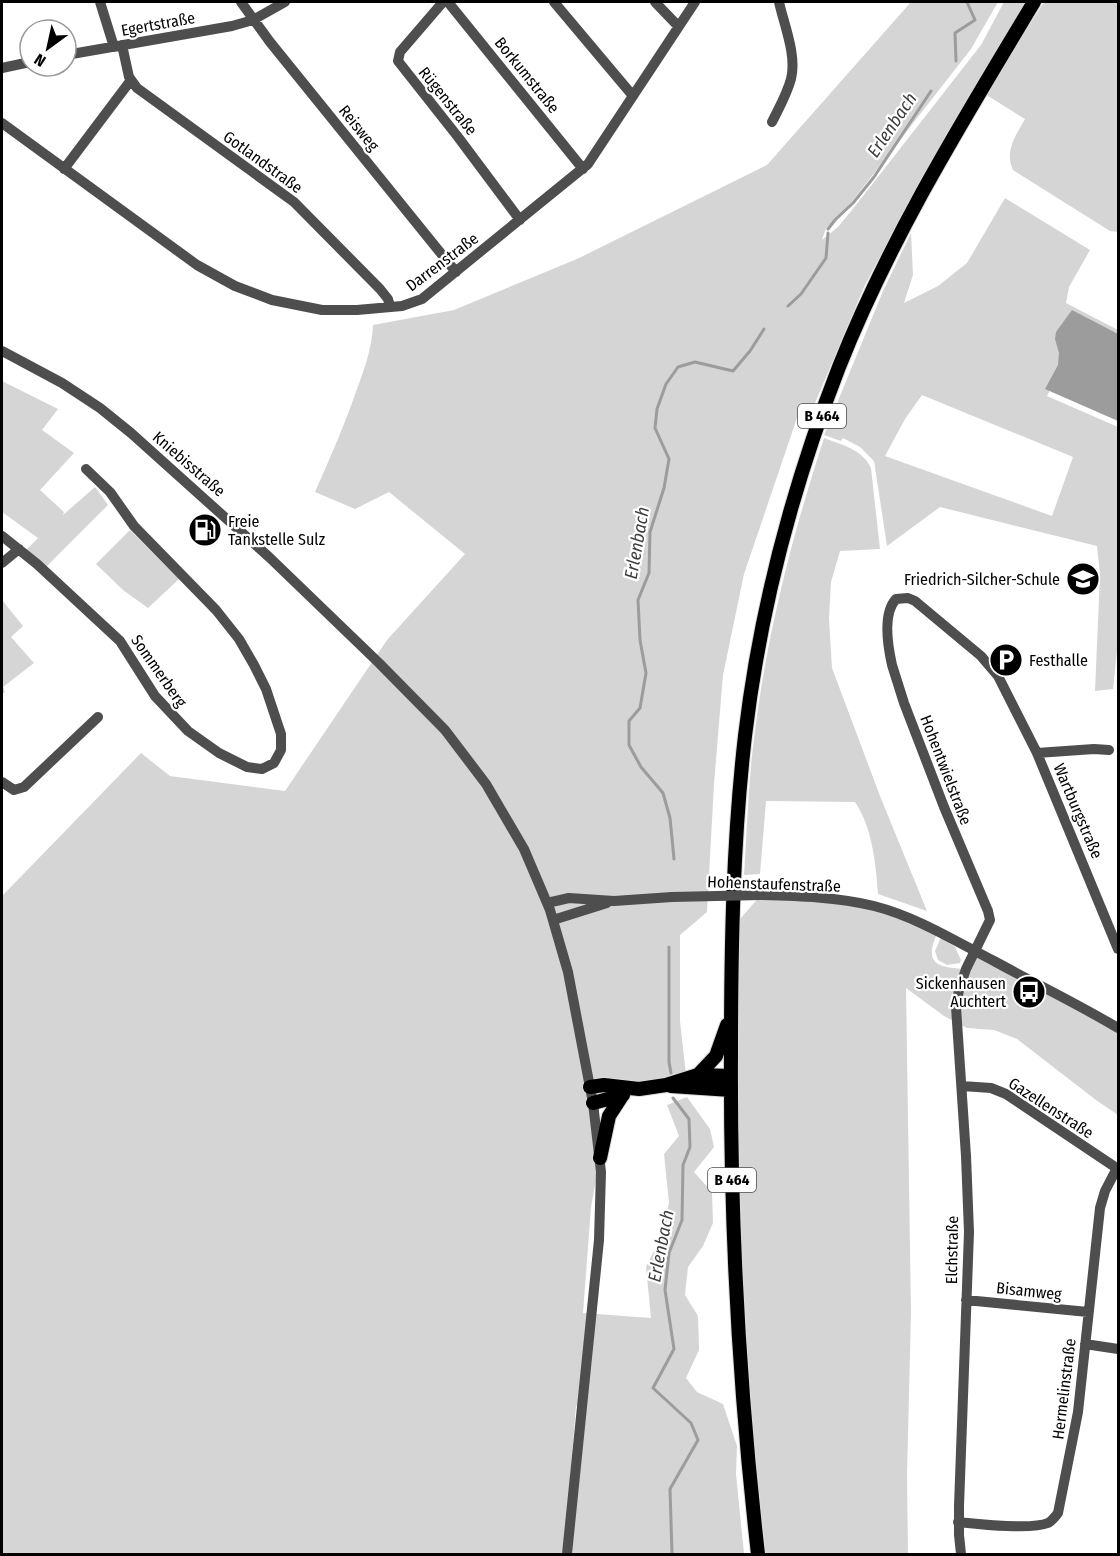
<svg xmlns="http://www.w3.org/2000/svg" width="1120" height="1556" viewBox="0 0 1120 1556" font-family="'Fira Sans Condensed',sans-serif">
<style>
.green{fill:#d5d5d5;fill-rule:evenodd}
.water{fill:#9c9c9c}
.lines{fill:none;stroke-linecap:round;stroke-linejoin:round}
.stream{stroke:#9c9c9c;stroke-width:3}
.major-casing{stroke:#dbdbdb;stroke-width:16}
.minor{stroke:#4e4e4e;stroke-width:10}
.major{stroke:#000;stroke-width:14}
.minor-bridge{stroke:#4e4e4e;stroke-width:10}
.labels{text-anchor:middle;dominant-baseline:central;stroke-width:4.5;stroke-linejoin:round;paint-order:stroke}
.shield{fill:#fff;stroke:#4c4c4c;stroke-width:1.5}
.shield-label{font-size:15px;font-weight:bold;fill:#000}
.street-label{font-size:16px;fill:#000;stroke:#fff}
.poi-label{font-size:16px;fill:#000;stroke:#fff;text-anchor:start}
.water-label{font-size:18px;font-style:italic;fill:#3d3d3d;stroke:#fff}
</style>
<rect width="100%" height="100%" fill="#fff"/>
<path class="green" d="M 911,2 L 998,2 L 971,49 L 846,209 L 826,228 L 822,240 L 838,227 L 856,205 L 981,45 L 1004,2 L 1025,2 L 908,203 L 864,287 L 807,422 L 797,418 L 744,574 L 723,675 L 714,784 L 707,912 L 680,935 L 680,1021 L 687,1084 L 590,1087 L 600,1158 L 591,1207 L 583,1313 L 651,1318 L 646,1267 L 660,1239 L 669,1203 L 664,1154 L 679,1136 L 667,1105 L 687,1097 L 710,1129 L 714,1147 L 694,1172 L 712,1192 L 713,1223 L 703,1246 L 688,1267 L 685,1295 L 698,1316 L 699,1350 L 686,1378 L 697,1392 L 723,1404 L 737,1446 L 736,1474 L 744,1554 L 572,1554 L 584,1407 L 576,1406 L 564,1554 L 2,1554 L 2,896 L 141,753 L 170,776 L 285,791 L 387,640 L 465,554 L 389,492 L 355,509 L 315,492 C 330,458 345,424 357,389 C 365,367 372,348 373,325 L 454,310 L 577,259 L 767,165 Z
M 1044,2 L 1118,2 L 1118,232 L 1110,231 L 1013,170 C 1004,151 1016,135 1025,119 L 985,94 Z
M 1005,198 L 1090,250 L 1069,287 L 1066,303 L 1118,330 L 1118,420 L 1050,390 L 1047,396 L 1118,427 L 1118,641 L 1113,689 L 1095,691 L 1100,575 L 1097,546 L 940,507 L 887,546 L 874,461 L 860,447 L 843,438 L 841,441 L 824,435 L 883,291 L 911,233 L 913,275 L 904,303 L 938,286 L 967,263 ZM 922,395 L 1073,457 L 1052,516 L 885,456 L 905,419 Z
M 2,381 L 58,409 L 42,430 L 74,453 L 40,490 L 64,512 L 63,515 L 95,487 L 108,505 L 46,567 L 26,550 L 38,538 L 2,512 Z
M 824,438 C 842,445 862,449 871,468 L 880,549 L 840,551 L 831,582 L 829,618 L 832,668 L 880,796 L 927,911 L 878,894 C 876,864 872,827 855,802 L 766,801 L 760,874 L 744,875 C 747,830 748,784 754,739 C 766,637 792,536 824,438 Z
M 130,530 L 179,579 L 148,608 L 123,590 L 96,564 Z
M 2,600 L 23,626 L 11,637 L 34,663 L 3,687 L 5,692 L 2,694 Z
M 761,895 L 844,901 L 938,931 C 924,963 934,967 966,969 L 974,950 L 1118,1031 L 1118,1115 L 1096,1100 L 1017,1039 L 994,1030 L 967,1028 L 944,1016 L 906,988 L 911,1312 L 907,1475 L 908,1554 L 758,1554 L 741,1376 L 733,927 Z
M 941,937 L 955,947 L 961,960 L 960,963 L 947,965 L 938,960 L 935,951 Z"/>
<path class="water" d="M 1072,310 L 1118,334 L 1118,421 L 1045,389 L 1058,365 L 1059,353 L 1055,339 L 1056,332 Z"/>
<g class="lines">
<path class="stream" d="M 956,61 L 955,33 L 975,20 L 967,2
M 828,229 L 835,220 L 853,203 L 874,177 L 931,91
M 788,306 L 801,294 L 826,258 L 828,233
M 674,859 L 670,818 L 663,793 L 641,767 L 629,745 L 629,721 L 640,708 L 646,673 L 640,640 L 638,600 L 649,573 L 650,532 L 664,488 L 669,459 L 655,428 L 657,409 L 666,384 L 678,367 L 695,362 L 733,371 L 750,351 L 764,329
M 669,947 L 669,1062 L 671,1073
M 672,1554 L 670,1489 L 698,1440 L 691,1423 L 653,1388 L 674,1349 L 665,1290 L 669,1253 L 682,1220 L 683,1165 L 690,1147 L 689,1119 L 673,1098"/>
<defs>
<path id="major" d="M 698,1075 L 716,1056 L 727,1025
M 671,1086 L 731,1090
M 590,1087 L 604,1085 L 639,1089 L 666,1085 L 698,1075 L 731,1076
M 593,1103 L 623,1095
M 600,1158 L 609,1116 L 622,1096
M 758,1554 C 739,1388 730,1220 731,1052 C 731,947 733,840 745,736 C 760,609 793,485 839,367 C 890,238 963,120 1034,2"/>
</defs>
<use href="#major" class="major-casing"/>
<path class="minor" d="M 100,2 L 114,47
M 241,2 L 270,42 L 456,272
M 443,2 L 400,52 L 398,61 L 458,137 L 520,220
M 448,2 L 583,169
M 554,2 L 633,96
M 655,2 L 678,26
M 122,45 L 129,77 L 137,88 L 294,202 L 380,289 L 388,299 L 390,307
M 66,55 L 232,26 L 253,20 L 285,2
M 2,68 L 30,62
M 772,122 C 779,108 787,94 791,79 C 797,55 784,25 779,2
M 2,123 L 197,265 L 235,286 L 272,300 L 322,310 L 357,310 L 402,306 L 422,299 L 588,164 L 695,2
M 64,169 L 131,80
M 2,351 L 62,383 L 100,408 L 131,433 L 269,557 L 379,663 L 445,730 L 486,784 L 524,849 L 550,910 L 568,972 L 593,1103 L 601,1172 L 599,1240 L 567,1554
M 2,536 L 37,564 L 120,641 L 155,696 L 188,731 L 219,753 L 247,767 L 262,769 L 274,763 L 281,750 L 281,734 L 266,689 L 254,665 L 239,639 L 216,610 L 134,526 L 110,492 L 86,469
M 2,563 L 19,549
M 1037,753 L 1094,749 L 1109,750
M 2,782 L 14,790 L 24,787 L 98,717
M 761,895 C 799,896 837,897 874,906 C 917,917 955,941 994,961 C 1036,984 1078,1004 1118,1028
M 547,903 L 569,898 L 614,901 L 672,897
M 553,920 L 607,903
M 962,1086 L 991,1088 L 1006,1094 L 1118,1169
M 966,1300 L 1088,1312
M 1085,1344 L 1118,1349
M 958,1522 C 978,1524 1031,1530 1048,1523 C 1052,1521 1055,1517 1058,1513 L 1078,1412 L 1100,1208 L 1105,1191 L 1117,1168
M 961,1554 L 959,1535 L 959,1506 L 969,1232 L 966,1156 L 956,1007 L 959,990 L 966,969 L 990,920 L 988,911 L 944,807 L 904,703 L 892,665 C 888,647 882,614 896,599 L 908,598 L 915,601 L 981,656 L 998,676 L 1037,753 L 1118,949"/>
<use href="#major" class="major"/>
<path class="minor-bridge" d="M 672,897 L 761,895"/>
</g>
<defs>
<symbol id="fuel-disc" viewBox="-11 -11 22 22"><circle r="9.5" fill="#000" stroke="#fff"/><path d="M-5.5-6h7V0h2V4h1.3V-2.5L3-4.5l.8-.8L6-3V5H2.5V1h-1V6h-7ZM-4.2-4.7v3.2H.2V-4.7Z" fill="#fff"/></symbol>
<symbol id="school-disc" viewBox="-11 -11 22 22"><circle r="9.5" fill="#000" stroke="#fff"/><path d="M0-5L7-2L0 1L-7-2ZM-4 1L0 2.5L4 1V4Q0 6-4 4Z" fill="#fff"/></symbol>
<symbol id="parking-disc" viewBox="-11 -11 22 22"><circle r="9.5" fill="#000" stroke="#fff"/><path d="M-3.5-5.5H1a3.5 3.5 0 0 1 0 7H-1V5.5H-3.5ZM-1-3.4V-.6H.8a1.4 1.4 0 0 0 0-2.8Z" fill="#fff"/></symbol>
<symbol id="bus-disc" viewBox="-11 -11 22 22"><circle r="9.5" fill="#000" stroke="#fff"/><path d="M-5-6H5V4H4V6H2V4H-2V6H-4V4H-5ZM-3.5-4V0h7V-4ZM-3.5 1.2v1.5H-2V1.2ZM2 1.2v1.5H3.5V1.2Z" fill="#fff"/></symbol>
</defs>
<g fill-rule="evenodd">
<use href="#fuel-disc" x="186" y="511" width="38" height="38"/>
<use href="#school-disc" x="1064" y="560" width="38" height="38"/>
<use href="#parking-disc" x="987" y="641" width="38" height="38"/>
<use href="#bus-disc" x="1010" y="973" width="38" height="38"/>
</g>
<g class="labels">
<g class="shield">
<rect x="798" y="404" width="48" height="24" rx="4.5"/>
<rect x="708" y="1168" width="48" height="24" rx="4.5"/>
</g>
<g class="shield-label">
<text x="822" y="416">B 464</text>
<text x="732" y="1180">B 464</text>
</g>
<g class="street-label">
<text transform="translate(158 24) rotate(-10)">Egertstraße</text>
<text transform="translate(527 75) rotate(51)">Borkumstraße</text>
<text transform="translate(448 101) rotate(51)">Rügenstraße</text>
<text transform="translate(359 128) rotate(51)">Reisweg</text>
<text transform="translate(263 162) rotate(36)">Gotlandstraße</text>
<text transform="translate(442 262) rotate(-37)">Darrenstraße</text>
<text transform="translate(189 464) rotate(41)">Kniebisstraße</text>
<text transform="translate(159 671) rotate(55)">Sommerberg</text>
<text transform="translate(946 770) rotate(69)">Hohentwielstraße</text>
<text transform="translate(1078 811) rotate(67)">Wartburgstraße</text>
<text transform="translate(774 884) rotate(2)">Hohenstaufenstraße</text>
<text transform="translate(1051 1108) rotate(33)">Gazellenstraße</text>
<text transform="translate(952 1250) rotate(-89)">Elchstraße</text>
<text transform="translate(1029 1291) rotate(6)">Bisamweg</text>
<text transform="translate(1064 1389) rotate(-83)">Hermelinstraße</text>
</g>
<g class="poi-label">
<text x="228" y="521">Freie<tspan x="228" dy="18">Tankstelle Sulz</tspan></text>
<text x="1060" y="579" text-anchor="end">Friedrich-Silcher-Schule</text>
<text x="1029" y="660">Festhalle</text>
<text x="1006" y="983" text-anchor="end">Sickenhausen<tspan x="1006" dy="18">Auchtert</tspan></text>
</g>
<g class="water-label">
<text transform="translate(892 125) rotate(-56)">Erlenbach</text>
<text transform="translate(637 543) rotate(-80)">Erlenbach</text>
<text transform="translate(661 1246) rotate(-79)">Erlenbach</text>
</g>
</g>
<rect width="1120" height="1556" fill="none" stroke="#000000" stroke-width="6"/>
<g transform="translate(48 48) rotate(213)"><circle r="28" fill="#ffffff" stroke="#999999" stroke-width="1.5"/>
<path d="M0-4.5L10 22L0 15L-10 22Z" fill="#000000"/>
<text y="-9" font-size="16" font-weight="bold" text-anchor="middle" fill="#000000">N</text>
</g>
</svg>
